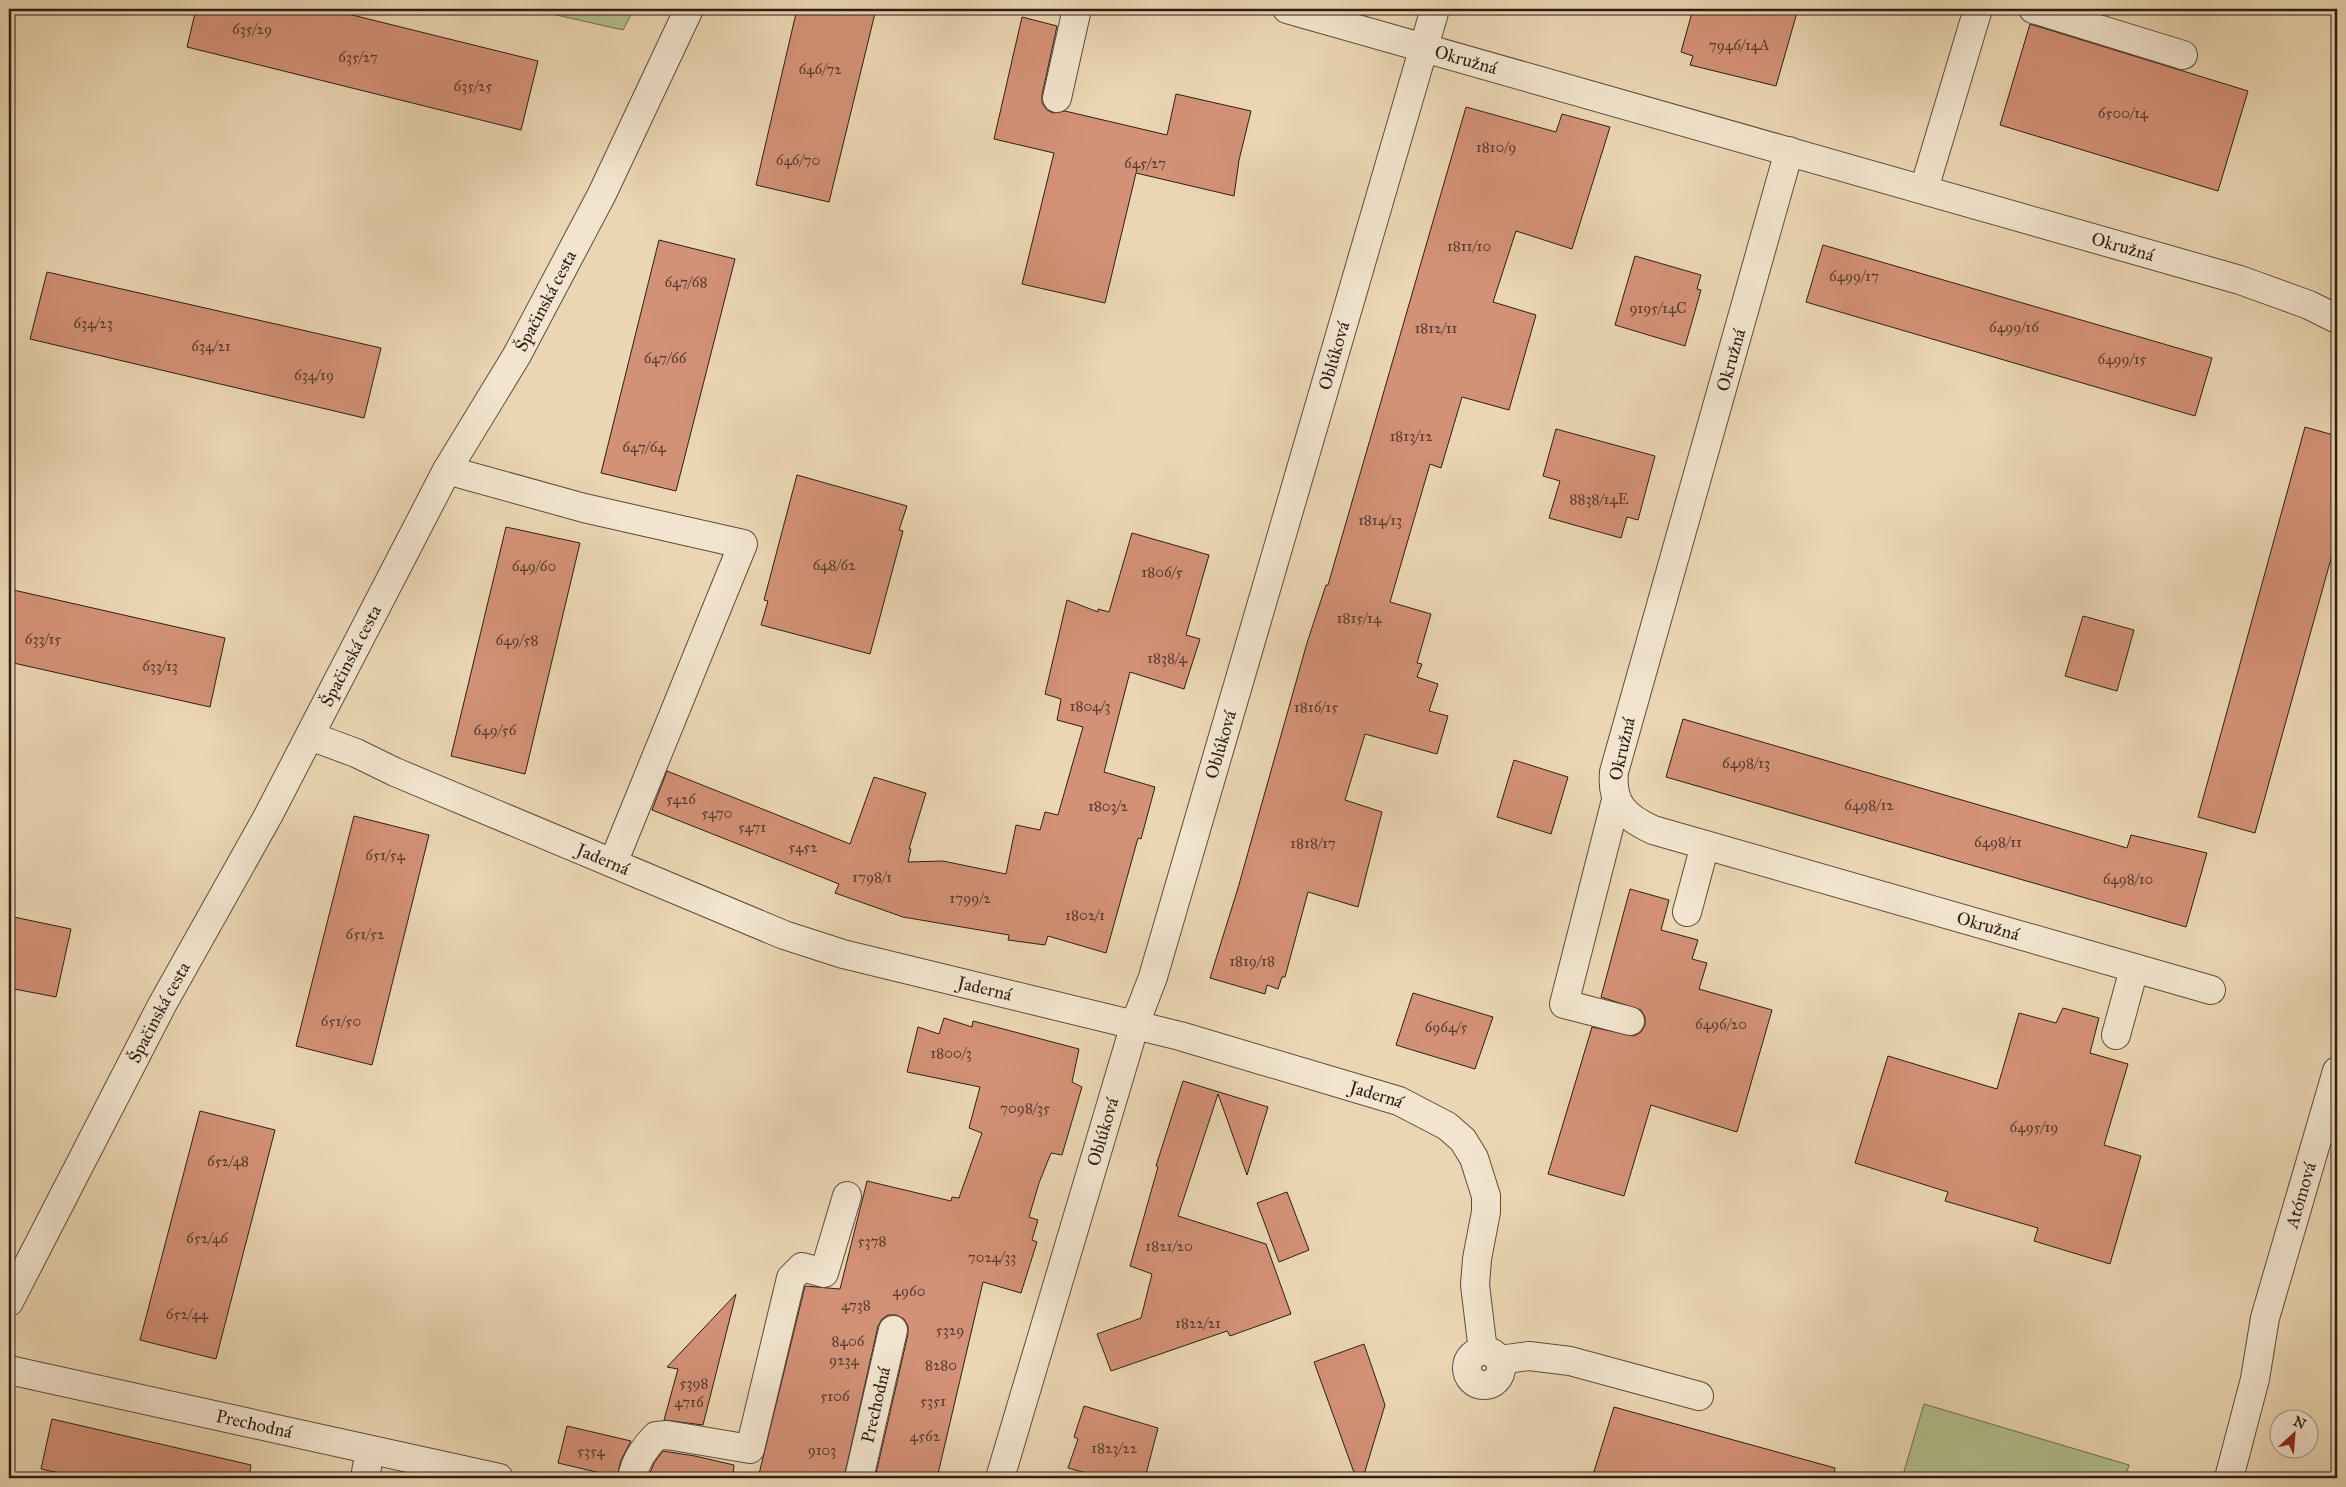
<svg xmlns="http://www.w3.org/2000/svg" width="2346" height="1487" viewBox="0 0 2346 1487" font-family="'IM FELL Great Primer',serif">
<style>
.green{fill:#b3be8f;stroke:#706e52}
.building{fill:#d39177;stroke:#2d1e15}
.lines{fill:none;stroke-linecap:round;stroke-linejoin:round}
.minor-casing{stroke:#5c4c3c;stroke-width:30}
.minor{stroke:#f2e4ce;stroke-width:28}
.labels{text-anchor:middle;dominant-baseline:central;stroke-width:4.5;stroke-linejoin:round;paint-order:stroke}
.number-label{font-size:15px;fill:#563b2e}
.street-label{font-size:18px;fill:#2d1e15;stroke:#f2e4ce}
</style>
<rect width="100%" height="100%" fill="#ebd6b3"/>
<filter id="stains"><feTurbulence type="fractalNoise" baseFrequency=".004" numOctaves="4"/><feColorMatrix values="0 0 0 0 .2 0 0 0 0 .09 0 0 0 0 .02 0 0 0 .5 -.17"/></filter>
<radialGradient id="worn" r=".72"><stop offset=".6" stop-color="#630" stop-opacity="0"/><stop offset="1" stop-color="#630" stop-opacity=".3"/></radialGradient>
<path class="green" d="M 530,9 L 634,9 L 623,30 Z
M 1924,1404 L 2129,1465 L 2125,1478 L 1902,1478 Z"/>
<path class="building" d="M 196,9 L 328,9 L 538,61 L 521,130 L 187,47 Z
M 797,9 L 876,9 L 829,202 L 756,185 Z
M 1693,9 L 1798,9 L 1776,86 L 1690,65 L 1693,56 L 1681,52 Z
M 2085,9 L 2109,9 L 2107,15 Z
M 1022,17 L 1057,26 L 1042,95 L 1042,103 L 1047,110 L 1053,113 L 1065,111 L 1167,135 L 1176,94 L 1251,111 L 1239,160 L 1234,196 L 1136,173 L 1105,303 L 1022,284 L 1054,153 L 994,139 Z
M 2030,24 L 2248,91 L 2218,191 L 2000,125 Z
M 1466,107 L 1556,132 L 1562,114 L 1610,127 L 1572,249 L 1516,231 L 1493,302 L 1536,315 L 1509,410 L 1462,397 L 1441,468 L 1430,464 L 1390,602 L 1431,614 L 1417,663 L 1422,664 L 1417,677 L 1438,684 L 1429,711 L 1448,716 L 1437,754 L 1365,734 L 1345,800 L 1382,812 L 1358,907 L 1308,892 L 1285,977 L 1282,977 L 1278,989 L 1267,985 L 1265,994 L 1210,978 L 1238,888 L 1307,643 L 1326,585 L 1328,585 Z
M 659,240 L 735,259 L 676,491 L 601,473 Z
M 1823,245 L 2212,358 L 2195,416 L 1806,302 Z
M 1635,256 L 1701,275 L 1697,289 L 1701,290 L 1685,346 L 1615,325 Z
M 47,272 L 381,348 L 364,418 L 30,339 Z
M 2305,427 L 2337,436 L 2337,537 L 2255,833 L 2198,817 Z
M 1556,429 L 1655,456 L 1638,520 L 1627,517 L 1621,538 L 1549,518 L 1560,481 L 1543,476 Z
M 797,475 L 907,506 L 899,530 L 903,531 L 870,654 L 761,625 L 768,601 L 764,600 Z
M 506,527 L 580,543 L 525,774 L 451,756 Z
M 1132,533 L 1209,555 L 1186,635 L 1200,639 L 1184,689 L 1130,672 L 1104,772 L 1155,787 L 1141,839 L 1138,838 L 1106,953 L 1048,936 L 1045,945 L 1008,940 L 1009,935 L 903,917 L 835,893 L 839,884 L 652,810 L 667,771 L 850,844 L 874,777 L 926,793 L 909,849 L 911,849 L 908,862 L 943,861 L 1006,874 L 1016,825 L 1040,830 L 1045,812 L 1058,815 L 1083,727 L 1057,720 L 1061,699 L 1045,694 L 1067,600 L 1098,612 L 1098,609 L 1109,612 Z
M 9,589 L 225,638 L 210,707 L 9,662 Z
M 2083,616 L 2134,630 L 2117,691 L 2065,676 Z
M 1683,719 L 2127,848 L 2131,835 L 2207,853 L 2186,927 L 1666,777 Z
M 1514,760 L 1568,777 L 1551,834 L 1497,817 Z
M 354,816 L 429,835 L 372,1065 L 296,1046 Z
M 1630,889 L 1669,900 L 1661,930 L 1698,940 L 1692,959 L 1707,963 L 1699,989 L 1772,1010 L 1737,1132 L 1651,1105 L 1624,1196 L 1548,1174 L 1592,1027 L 1634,1036 L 1641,1032 L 1645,1025 L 1645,1017 L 1641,1010 L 1601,997 Z
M 9,916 L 71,929 L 56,997 L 9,988 Z
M 1413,993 L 1493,1017 L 1475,1069 L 1396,1045 Z
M 2063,1008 L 2099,1018 L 2090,1053 L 2128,1064 L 2104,1145 L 2141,1156 L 2110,1264 L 2034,1241 L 2038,1228 L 1945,1201 L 1948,1192 L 1855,1163 L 1888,1056 L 1997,1089 L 2019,1013 L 2056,1023 Z
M 944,1018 L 972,1027 L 973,1021 L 1079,1049 L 1072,1082 L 1082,1087 L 1062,1155 L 1051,1153 L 1039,1183 L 1029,1217 L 1038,1220 L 1032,1240 L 1037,1242 L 1021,1293 L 983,1282 L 937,1478 L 875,1478 L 908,1334 L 908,1326 L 904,1319 L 896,1315 L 888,1315 L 882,1319 L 878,1326 L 844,1478 L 758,1478 L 805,1286 L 840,1289 L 867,1181 L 951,1201 L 952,1197 L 959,1198 L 982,1133 L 969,1128 L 980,1087 L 907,1072 L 918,1027 L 939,1034 Z
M 1183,1081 L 1268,1107 L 1247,1175 L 1218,1094 L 1178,1216 L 1266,1244 L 1291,1314 L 1230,1336 L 1227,1331 L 1111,1371 L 1097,1334 L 1141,1318 L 1152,1274 L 1130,1266 L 1158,1167 L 1156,1166 Z
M 200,1111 L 275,1130 L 216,1359 L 140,1340 Z
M 1287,1192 L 1309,1250 L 1279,1262 L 1257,1203 Z
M 736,1294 L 703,1425 L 664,1420 L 678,1369 L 667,1367 Z
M 1364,1344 L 1385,1405 L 1363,1478 L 1356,1478 L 1314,1362 Z
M 1084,1406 L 1158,1428 L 1145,1478 L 1104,1478 L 1068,1468 L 1078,1439 L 1074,1437 Z
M 1614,1407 L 1835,1468 L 1834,1478 L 1592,1478 Z
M 52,1419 L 251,1465 L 249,1478 L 82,1478 L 41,1469 Z
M 567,1426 L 631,1441 L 621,1460 L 617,1477 L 558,1463 Z
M 663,1451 L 695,1456 L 734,1465 L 733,1478 L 648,1478 L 654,1463 Z"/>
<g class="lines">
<defs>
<g id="minor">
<path id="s1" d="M 1287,9 L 2240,280 L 2309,305 L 2337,319"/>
<path d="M 2033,9 L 2183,55"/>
<path d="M 1057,98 L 1077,9"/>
<path id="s2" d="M 1789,151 L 1614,772 C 1611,804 1625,817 1653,830 L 2211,990"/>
<path d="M 1924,189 L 1978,9"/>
<path d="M 447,470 L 584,508 L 743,544 L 613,863"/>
<path id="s3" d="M 310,736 L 356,753 L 395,772 L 784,935 L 843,954 L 1180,1036 L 1399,1101 L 1447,1126 L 1463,1140 L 1474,1158 L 1486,1196 L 1486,1212 L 1477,1259 L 1475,1285 L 1483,1351"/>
<path d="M 1616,800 L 1564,1004 L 1630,1021"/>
<path d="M 1687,912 L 1705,845"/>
<path d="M 2116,1035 L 2134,969"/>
<path id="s4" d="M 9,1302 L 162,1005 L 268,816 L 447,470 L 517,355 L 602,194 L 689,9"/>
<circle cx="1484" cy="1368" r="17"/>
<path d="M 1499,1360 L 1529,1356 L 1570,1361 L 1699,1396"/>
<path id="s5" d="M 9,1370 L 499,1478"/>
<path d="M 365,1478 L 370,1450"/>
<path d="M 632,1478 C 635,1462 644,1448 656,1436 L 667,1435 L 750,1449 L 791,1278 L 802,1267 L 824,1273 L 847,1196"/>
<path id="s6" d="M 859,1478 L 893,1330"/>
<path id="s7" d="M 1000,1478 L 1135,1024 L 1153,977 L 1435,9"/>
<path id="s8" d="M 2229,1478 L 2255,1379 L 2265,1318 L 2337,1071"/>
</g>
</defs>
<use href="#minor" class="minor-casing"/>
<use href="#minor" class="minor"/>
</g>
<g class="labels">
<g class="number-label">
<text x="252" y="29">635/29</text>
<text x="1739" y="45">7946/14A</text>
<text x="358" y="57">635/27</text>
<text x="820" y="69">646/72</text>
<text x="473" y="86">635/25</text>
<text x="2123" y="113">6500/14</text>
<text x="1496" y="147">1810/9</text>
<text x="798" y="160">646/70</text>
<text x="1145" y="163">645/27</text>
<text x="1469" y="246">1811/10</text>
<text x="1854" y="276">6499/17</text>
<text x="686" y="282">647/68</text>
<text x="1658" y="308">9195/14C</text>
<text x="93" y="323">634/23</text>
<text x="2014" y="327">6499/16</text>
<text x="1436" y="328">1812/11</text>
<text x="211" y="346">634/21</text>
<text x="665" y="358">647/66</text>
<text x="2122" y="359">6499/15</text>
<text x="314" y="375">634/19</text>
<text x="1411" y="436">1813/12</text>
<text x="644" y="447">647/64</text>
<text x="1599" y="499">8838/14E</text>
<text x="1380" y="520">1814/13</text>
<text x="834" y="565">648/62</text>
<text x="534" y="566">649/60</text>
<text x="1162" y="572">1806/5</text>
<text x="1359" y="618">1815/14</text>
<text x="43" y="639">633/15</text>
<text x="517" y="640">649/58</text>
<text x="1167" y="658">1838/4</text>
<text x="160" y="666">633/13</text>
<text x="1090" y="706">1804/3</text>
<text x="1316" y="707">1816/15</text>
<text x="495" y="730">649/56</text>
<text x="1746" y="763">6498/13</text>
<text x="681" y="799">5426</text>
<text x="1869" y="805">6498/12</text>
<text x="1108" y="806">1803/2</text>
<text x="717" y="813">5470</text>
<text x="752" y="827">5471</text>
<text x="1998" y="842">6498/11</text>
<text x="1313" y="843">1818/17</text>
<text x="803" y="847">5452</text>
<text x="385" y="855">651/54</text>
<text x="872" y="877">1798/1</text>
<text x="2128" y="879">6498/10</text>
<text x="970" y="898">1799/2</text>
<text x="1085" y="915">1802/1</text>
<text x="365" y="934">651/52</text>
<text x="1252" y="961">1819/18</text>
<text x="341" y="1021">651/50</text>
<text x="1721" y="1024">6496/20</text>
<text x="1446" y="1027">6964/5</text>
<text x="951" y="1053">1800/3</text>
<text x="1025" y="1108">7098/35</text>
<text x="2034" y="1127">6495/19</text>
<text x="228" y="1161">652/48</text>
<text x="207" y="1238">652/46</text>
<text x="872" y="1241">5378</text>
<text x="1169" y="1246">1821/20</text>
<text x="992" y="1257">7024/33</text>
<text x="909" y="1291">4960</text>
<text x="856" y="1305">4738</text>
<text x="187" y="1314">652/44</text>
<text x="1198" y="1323">1822/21</text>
<text x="950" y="1330">5329</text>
<text x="848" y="1341">8406</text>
<text x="844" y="1360">9234</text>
<text x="941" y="1365">8280</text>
<text x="694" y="1383">5398</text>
<text x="835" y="1396">5106</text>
<text x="933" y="1401">5351</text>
<text x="689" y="1402">4716</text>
<text x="925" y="1436">4562</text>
<text x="1114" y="1448">1823/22</text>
<text x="822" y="1450">9103</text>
<text x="591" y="1451">5354</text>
</g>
<g class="street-label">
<text stroke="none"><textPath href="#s1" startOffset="186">Okružná</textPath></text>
<text stroke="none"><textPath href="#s1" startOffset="869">Okružná</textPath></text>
<text stroke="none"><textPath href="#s4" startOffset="1136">Špačinská cesta</textPath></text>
<text stroke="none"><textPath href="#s7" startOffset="1171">Oblúková</textPath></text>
<text transform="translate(1731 360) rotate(-74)">Okružná</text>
<text stroke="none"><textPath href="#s4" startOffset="731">Špačinská cesta</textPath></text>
<text stroke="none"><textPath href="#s7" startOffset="766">Oblúková</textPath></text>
<text transform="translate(1622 749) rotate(-77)">Okružná</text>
<text stroke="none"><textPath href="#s3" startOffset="318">Jaderná</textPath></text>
<text stroke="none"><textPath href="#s2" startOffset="1070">Okružná</textPath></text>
<text stroke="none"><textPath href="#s3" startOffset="722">Jaderná</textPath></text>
<text stroke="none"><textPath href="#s4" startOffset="326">Špačinská cesta</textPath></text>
<text stroke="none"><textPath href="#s3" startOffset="1128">Jaderná</textPath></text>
<text stroke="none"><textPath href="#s7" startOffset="361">Oblúková</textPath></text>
<text stroke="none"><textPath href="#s8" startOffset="292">Atómová</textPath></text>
<text stroke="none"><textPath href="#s6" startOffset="75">Prechodná</textPath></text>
<text stroke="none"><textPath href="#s5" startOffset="251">Prechodná</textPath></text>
</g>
</g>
<rect width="2346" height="1487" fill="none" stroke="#ebd6b3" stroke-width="30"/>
<rect x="10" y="10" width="2326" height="1467" fill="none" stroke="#2d1e15" stroke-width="2.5"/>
<rect x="15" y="15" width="2316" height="1457" fill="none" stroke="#2d1e15"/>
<g transform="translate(2294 1434) rotate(26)"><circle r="24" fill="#f2e4ce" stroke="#a39584"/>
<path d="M0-4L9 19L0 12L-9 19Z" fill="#8f2418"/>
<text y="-8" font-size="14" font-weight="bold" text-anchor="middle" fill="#2d1e15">N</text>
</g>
<rect width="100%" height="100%" filter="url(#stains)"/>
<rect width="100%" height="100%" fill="url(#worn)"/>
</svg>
